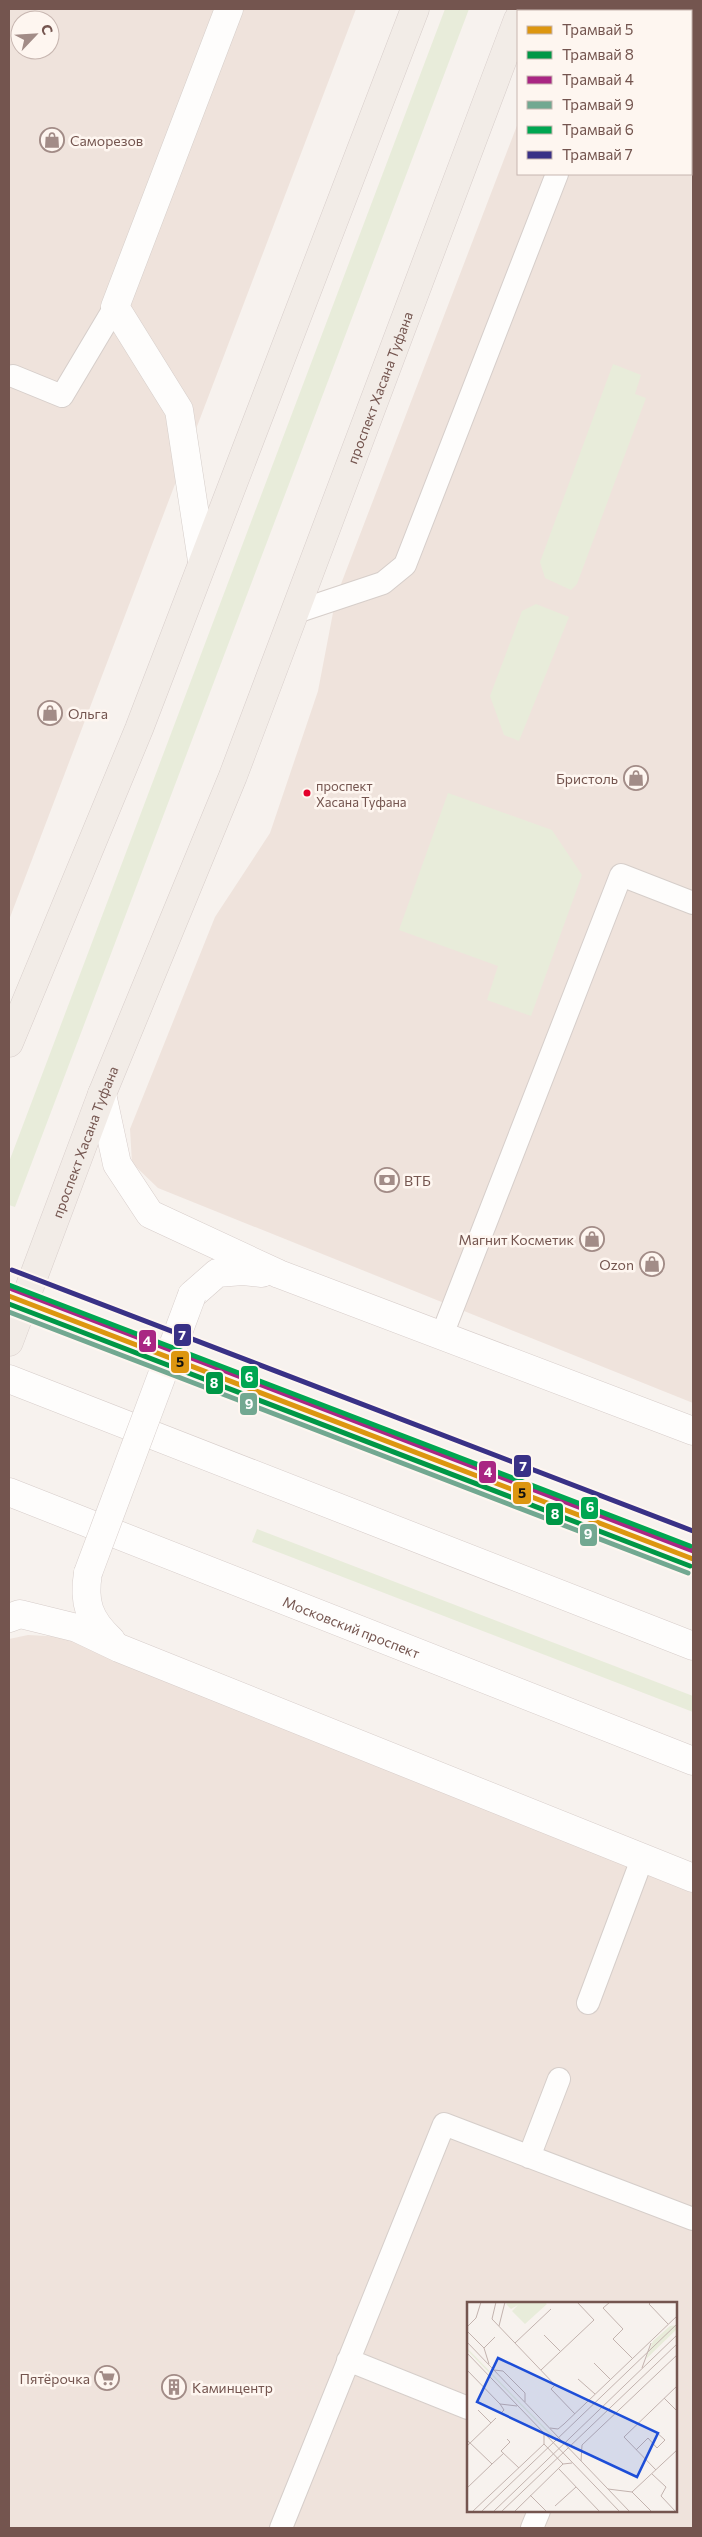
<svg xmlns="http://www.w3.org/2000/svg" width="702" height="2537" viewBox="0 0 702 2537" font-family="Commissioner,sans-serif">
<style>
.residential{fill:#efe3dc;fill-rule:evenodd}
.green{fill:#e8ecda}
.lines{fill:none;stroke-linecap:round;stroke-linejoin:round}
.lane-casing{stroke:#d6ceca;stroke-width:24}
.street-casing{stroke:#d6ceca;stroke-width:29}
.secondary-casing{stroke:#d7cdca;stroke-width:29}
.primary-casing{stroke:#d8cecb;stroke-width:29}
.lane{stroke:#fefdfc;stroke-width:22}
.street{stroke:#fefdfc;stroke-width:28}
.secondary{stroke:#fefdfc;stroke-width:28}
.primary{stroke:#f2ece7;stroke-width:28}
.secondary-bridge-casing{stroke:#d7cdca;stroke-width:29;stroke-linecap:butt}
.secondary-bridge{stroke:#fefdfc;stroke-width:28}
.tram-1-casing{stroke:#fef6f0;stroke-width:9}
.tram-2-casing{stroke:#fef6f0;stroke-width:9}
.tram-3-casing{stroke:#fef6f0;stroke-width:9}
.tram-4-casing{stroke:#fef6f0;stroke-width:9}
.tram-5-casing{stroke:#fef6f0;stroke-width:9}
.tram-6-casing{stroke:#fef6f0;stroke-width:9}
.tram-1{stroke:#dd9610;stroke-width:5}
.tram-2{stroke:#009746;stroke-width:5}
.tram-3{stroke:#a92683;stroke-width:5}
.tram-4{stroke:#72a891;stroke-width:5}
.tram-5{stroke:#00a651;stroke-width:5}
.tram-6{stroke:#393186;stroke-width:5}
.bus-dot{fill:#e4002b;stroke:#fef6f0;stroke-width:2}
.labels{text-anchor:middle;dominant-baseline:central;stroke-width:5;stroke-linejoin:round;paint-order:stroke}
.bus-label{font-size:13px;fill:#74554f;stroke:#fef6f0;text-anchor:start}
.poi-label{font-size:14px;fill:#74554f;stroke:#fef6f0;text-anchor:start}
.street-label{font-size:14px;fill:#74554f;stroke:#fef6f0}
.inset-road{fill:none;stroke:#c3b3ae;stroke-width:1}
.view{fill:#1d4ed8;fill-opacity:0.15;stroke:#1d4ed8;stroke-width:2.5}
.inset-edge{fill:none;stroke:#74554f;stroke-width:2.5}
.line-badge{stroke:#fef6f0;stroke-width:2}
.badge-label{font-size:14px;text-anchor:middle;font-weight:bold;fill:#fff}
.pale-badge-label{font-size:14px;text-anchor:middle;font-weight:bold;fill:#111}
</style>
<rect width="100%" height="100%" fill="#f7f2ee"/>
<path class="residential" d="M 9,9 L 356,9 L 9,920 ZM 20,20 L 50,20 L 50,50 L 20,50 Z
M 562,9 L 693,9 L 693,1403 L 158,1188 L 132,1163 L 130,1129 L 215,917 L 270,833 L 318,691 L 336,597 L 518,123 L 518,174 L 691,174 L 691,11 L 561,11 Z
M 28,1635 L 65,1637 L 693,1883 L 693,2528 L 9,2528 L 9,1639 ZM 468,2303 L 676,2303 L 676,2511 L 468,2511 Z"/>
<path class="green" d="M 445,9 L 469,9 L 15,1207 L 9,1205 L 9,1162 Z
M 613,364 L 641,375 L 635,394 L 646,398 L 577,584 L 571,590 L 545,578 L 540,562 Z
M 536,604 L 569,617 L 519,741 L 504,735 L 490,696 L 522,611 Z
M 448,793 L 552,830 L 582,875 L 531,1016 L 487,1000 L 498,966 L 399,930 Z
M 257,1529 L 693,1696 L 693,1712 L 252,1542 Z"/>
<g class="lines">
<defs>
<path id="lane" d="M 13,376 L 62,396 L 115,307
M 296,612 L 383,583 L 405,565 L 557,174
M 442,1335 L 621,875 L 693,903
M 588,2003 L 642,1859
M 529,2157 L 559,2079
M 348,2360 L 468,2408
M 281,2528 L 444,2124 L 693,2219
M 532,2528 L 539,2511"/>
<path id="street" d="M 202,561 L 179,410 L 115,307 L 229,9"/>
<g id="secondary">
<path d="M 102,1094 L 117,1164 L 150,1214 L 279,1274 L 693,1431"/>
<path d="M 192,1295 L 217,1273 L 243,1271 L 262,1273"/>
<path d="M 9,1379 L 693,1646"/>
<path id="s1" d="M 9,1492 L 693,1761"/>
<path d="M 88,1573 C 83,1602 89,1620 111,1640"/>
<path d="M 9,1618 L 20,1614 L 77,1628 L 119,1648 L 693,1878"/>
</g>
<g id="primary">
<path d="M 9,1043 L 139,729 L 415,9"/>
<path id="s2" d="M 9,1342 L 102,1094 L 233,776 L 518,19"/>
</g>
</defs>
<use href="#lane" class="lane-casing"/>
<use href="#street" class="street-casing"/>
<use href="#secondary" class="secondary-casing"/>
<use href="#primary" class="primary-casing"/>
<use href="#lane" class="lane"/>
<use href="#street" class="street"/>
<use href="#secondary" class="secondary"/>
<use href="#primary" class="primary"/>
<defs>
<path id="secondary-bridge" d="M 88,1573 L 192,1295"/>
</defs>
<use href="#secondary-bridge" class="secondary-bridge-casing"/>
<use href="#secondary-bridge" class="secondary-bridge"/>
<defs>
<path id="tram-1" d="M 9,1296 L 693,1559"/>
<path id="tram-2" d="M 9,1304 L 690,1566"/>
<path id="tram-3" d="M 12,1289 L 693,1551"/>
<path id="tram-4" d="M 9,1312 L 688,1573"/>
<path id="tram-5" d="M 9,1285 L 690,1546"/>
<path id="tram-6" d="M 12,1270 L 693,1531"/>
</defs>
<use href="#tram-1" class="tram-1-casing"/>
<use href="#tram-2" class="tram-2-casing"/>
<use href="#tram-3" class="tram-3-casing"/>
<use href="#tram-4" class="tram-4-casing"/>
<use href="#tram-5" class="tram-5-casing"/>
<use href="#tram-6" class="tram-6-casing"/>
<use href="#tram-1" class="tram-1"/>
<use href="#tram-2" class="tram-2"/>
<use href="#tram-3" class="tram-3"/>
<use href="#tram-4" class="tram-4"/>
<use href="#tram-5" class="tram-5"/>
<use href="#tram-6" class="tram-6"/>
</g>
<defs>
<symbol id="shop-ring" viewBox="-11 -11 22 22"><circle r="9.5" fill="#fef6f0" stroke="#a28c87" stroke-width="1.5"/><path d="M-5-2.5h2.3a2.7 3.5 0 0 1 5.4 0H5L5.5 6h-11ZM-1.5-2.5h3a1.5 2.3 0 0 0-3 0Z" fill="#a28c87"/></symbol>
<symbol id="bank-ring" viewBox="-11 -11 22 22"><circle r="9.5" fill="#fef6f0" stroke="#a28c87" stroke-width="1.5"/><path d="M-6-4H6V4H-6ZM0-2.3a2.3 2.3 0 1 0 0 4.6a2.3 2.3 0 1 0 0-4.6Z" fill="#a28c87"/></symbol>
<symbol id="supermarket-ring" viewBox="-11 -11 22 22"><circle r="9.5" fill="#fef6f0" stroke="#a28c87" stroke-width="1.5"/><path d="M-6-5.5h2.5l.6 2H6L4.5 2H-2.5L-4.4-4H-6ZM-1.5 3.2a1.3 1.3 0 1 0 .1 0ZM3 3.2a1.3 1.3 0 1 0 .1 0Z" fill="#a28c87"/></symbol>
<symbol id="building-ring" viewBox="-11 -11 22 22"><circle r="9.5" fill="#fef6f0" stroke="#a28c87" stroke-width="1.5"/><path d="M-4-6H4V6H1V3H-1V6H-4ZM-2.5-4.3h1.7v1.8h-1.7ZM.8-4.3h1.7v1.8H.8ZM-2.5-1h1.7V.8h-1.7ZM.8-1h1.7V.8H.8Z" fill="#a28c87"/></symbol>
</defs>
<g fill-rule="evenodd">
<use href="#shop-ring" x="38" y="126" width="28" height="28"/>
<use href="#shop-ring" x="36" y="699" width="28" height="28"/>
<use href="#shop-ring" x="622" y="764" width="28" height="28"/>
<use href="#bank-ring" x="373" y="1166" width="28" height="28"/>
<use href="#shop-ring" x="578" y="1225" width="28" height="28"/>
<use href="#shop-ring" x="638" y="1250" width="28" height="28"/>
<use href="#supermarket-ring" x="93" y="2364" width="28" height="28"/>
<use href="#building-ring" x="160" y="2373" width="28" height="28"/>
</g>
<circle class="bus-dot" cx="307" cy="793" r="4.5"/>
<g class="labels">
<g class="bus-label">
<text x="316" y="786">проспект<tspan x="316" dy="16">Хасана Туфана</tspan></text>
</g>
<g class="poi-label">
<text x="70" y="140">Саморезов</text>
<text x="68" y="713">Ольга</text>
<text x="618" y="778" text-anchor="end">Бристоль</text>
<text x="404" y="1180">ВТБ</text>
<text x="574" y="1239" text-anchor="end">Магнит Косметик</text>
<text x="634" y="1264" text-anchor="end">Ozon</text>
<text x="90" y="2378" text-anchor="end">Пятёрочка</text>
<text x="192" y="2387">Каминцентр</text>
</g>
<g class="street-label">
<text stroke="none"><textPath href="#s2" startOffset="1024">проспект Хасана Туфана</textPath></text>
<text stroke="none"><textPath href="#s2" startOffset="214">проспект Хасана Туфана</textPath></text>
<text stroke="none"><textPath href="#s1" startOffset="368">Московский проспект</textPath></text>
</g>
</g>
<g transform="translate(467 2302)">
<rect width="210" height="210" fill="#f7f2ee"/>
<path d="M 42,0 L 77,0 L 80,2 L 58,22 L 45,9 L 51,3 L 44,7 L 39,2 ZM 210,23 L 210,27 L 179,57 L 186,39 L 203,24 ZM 0,46 L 87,135 L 86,136 L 0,48 Z" fill="#e8ecda"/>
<path class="inset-road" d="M 29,0 L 25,17 L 88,83 L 84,87 L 108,112M 143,0 L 136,6 L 156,27 L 146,37 L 165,56M 184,0 L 182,2 L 201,22M 32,24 L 38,0M 0,25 L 9,16 L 14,0M 0,29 L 17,46 L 22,62M 77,33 L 93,49M 0,40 L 163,210M 48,41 L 84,7M 17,46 L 28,35M 0,51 L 153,210M 127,61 L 143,77M 175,66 L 184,41M 0,68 L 33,102 L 37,108 L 34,111M 27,68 L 36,69 L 58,91 L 58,100M 74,68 L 127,18 L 110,0M 111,77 L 128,92M 197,96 L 210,109M 33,102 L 50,104M 11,108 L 24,121M 83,126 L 91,127 L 97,122 L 210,14M 40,137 L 43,140 L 34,149 L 52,166M 0,138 L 25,162 L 0,186M 77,142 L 96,162M 0,144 L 29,116M 169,148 L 181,136 L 190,146 L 198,138 L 188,129M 114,159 L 115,143 L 210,53M 25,162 L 37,151M 92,167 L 133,210M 189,168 L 157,135 L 210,84M 185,172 L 199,185 L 194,194 L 209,210M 141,187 L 165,190 L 185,210M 165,190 L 210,148M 63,193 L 80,210M 88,204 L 109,185M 5,210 L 77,142 L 77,131M 14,210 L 210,22M 26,210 L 210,33M 34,210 L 210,42M 47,210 L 96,162 L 105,161"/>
<path class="view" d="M 31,56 L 191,131 L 170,175 L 10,100 Z"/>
<rect width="210" height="210" class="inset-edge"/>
</g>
<g class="line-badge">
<rect x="173" y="1323" width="19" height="24" rx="5" fill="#393186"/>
<rect x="138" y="1329" width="19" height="24" rx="5" fill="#a92683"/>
<rect x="170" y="1350" width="20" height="24" rx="5" fill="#dd9610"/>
<rect x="240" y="1365" width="19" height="24" rx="5" fill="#00a651"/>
<rect x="205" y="1371" width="19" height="24" rx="5" fill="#009746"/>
<rect x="239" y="1392" width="19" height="24" rx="5" fill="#72a891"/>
<rect x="513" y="1454" width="19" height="24" rx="5" fill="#393186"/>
<rect x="478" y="1460" width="19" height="24" rx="5" fill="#a92683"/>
<rect x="512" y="1481" width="20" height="24" rx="5" fill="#dd9610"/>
<rect x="580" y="1496" width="19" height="24" rx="5" fill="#00a651"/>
<rect x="545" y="1502" width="19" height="24" rx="5" fill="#009746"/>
<rect x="579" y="1523" width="19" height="24" rx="5" fill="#72a891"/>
</g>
<g class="badge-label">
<text x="182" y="1340">7</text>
<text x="147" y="1346">4</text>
<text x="249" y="1382">6</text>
<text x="214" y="1388">8</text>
<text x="249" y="1409">9</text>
<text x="523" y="1471">7</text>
<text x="488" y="1477">4</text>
<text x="590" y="1512">6</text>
<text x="555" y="1519">8</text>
<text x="588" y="1539">9</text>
</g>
<g class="pale-badge-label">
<text x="180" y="1367">5</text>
<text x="522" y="1498">5</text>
</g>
<rect width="702" height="2537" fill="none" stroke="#74554f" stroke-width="20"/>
<rect x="517" y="10" width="175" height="165" fill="#fef6f0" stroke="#c7b6b0"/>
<rect x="527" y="26" width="25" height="8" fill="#dd9610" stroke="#c7b6b0"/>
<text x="562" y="35" font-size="15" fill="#74554f">Трамвай 5</text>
<rect x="527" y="51" width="25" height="8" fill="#009746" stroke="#c7b6b0"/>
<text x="562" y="60" font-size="15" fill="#74554f">Трамвай 8</text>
<rect x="527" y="76" width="25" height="8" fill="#a92683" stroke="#c7b6b0"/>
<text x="562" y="85" font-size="15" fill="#74554f">Трамвай 4</text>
<rect x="527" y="101" width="25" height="8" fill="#72a891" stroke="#c7b6b0"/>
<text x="562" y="110" font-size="15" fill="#74554f">Трамвай 9</text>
<rect x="527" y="126" width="25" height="8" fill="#00a651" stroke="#c7b6b0"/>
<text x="562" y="135" font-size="15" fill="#74554f">Трамвай 6</text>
<rect x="527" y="151" width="25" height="8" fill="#393186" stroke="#c7b6b0"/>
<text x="562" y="160" font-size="15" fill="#74554f">Трамвай 7</text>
<g transform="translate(35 35) rotate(65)"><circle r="24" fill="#fef6f0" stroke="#c7b6b0"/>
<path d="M0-4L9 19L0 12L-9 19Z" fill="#a28c87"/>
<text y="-8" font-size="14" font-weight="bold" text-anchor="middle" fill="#74554f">С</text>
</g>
</svg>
